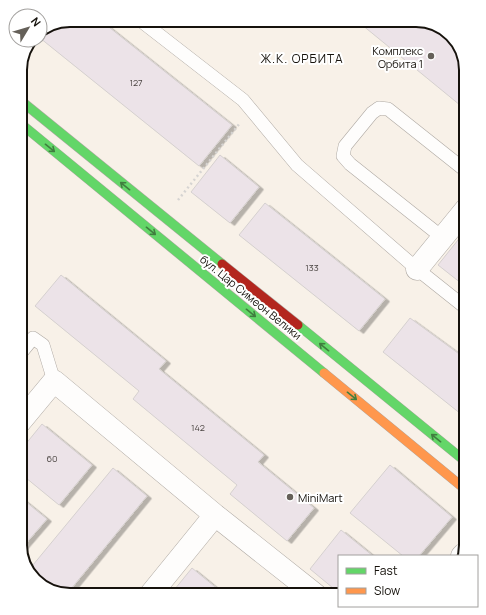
<svg xmlns="http://www.w3.org/2000/svg" width="486" height="615" viewBox="0 0 486 615" font-family="Manrope,sans-serif">
<style>
.building{fill:#ece3e8;stroke:#d5d0cf;filter:url(#shadow)}
.lines{fill:none;stroke-linecap:round;stroke-linejoin:round}
.lane-casing{stroke:#aea8a2;stroke-width:14}
.street-casing{stroke:#aea8a2;stroke-width:23}
.fast-casing{stroke:#aea8a2;stroke-width:10}
.slow-casing{stroke:#aea8a2;stroke-width:10}
.jam-casing{stroke:#aea8a2;stroke-width:10}
.path{stroke:#d6d4d2;stroke-width:2.5;stroke-dasharray:2 3;stroke-linecap:butt}
.lane{stroke:#fefdfc;stroke-width:13}
.street{stroke:#fefdfc;stroke-width:22}
.fast{stroke:#63d668;stroke-width:9}
.slow{stroke:#ff974d;stroke-width:9}
.jam{stroke:#b3261e;stroke-width:9}
.oneway{stroke:#407e3f}
.poi-dot{fill:#656059;stroke:#fff;stroke-width:1.5}
.labels{text-anchor:middle;dominant-baseline:central;stroke-width:4;stroke-linejoin:round;paint-order:stroke}
.number-label{font-size:9px;fill:#4c4643}
.poi-label{font-size:11px;fill:#16120c;stroke:#fff;text-anchor:end}
.street-label{font-size:11px;fill:#16120c;stroke:#fff}
.neighbourhood-label{font-size:12px;letter-spacing:1px;fill:#16120c;stroke:#fff}
.rim{fill:none;stroke:#16120c;stroke-width:2}
</style>
<defs>
<filter id="shadow"><feDropShadow dx="4.5" dy="2.5" stdDeviation="0" flood-color="#0004"/></filter>
</defs>
<rect width="100%" height="100%" fill="#f8f1e8"/>
<path class="building" d="M 70,20 L 100,20 L 232,125 L 199,166 L 40,38 L 40,31 Z
M 356,20 L 419,20 L 441,27 L 458,43 L 466,70 L 466,110 Z
M 220,155 L 259,187 L 230,223 L 191,192 Z
M 265,203 L 385,299 L 359,331 L 239,235 Z
M 466,230 L 466,287 L 438,265 Z
M 61,275 L 166,361 L 159,369 L 264,455 L 258,462 L 314,508 L 287,541 L 230,494 L 237,485 L 133,399 L 139,391 L 35,306 Z
M 410,318 L 466,359 L 466,418 L 383,352 Z
M 42,424 L 92,465 L 59,505 L 20,473 L 20,451 Z
M 390,465 L 452,517 L 419,556 L 403,556 L 350,513 Z
M 113,468 L 147,496 L 66,595 L 45,588 L 28,571 Z
M 20,497 L 47,519 L 22,548 L 20,545 Z
M 341,530 L 373,556 L 339,556 L 339,593 L 310,569 Z
M 192,568 L 225,595 L 170,595 Z"/>
<g class="lines">
<defs>
<path id="lane" d="M 140,20 L 243,100 L 297,165 L 417,269 L 466,308
M 443,238 L 350,164 L 343,156 L 345,146 L 372,113 L 379,108 L 388,109 L 466,171
M 20,354 L 33,338 L 43,345 L 54,381"/>
<path id="street" d="M 417,269 L 466,209
M 20,422 L 54,381 L 215,515 L 316,595
M 462,556 L 464,554
M 150,595 L 215,515"/>
<path id="fast" d="M 20,100 L 222,264
M 20,123 L 324,373
M 298,325 L 466,462"/>
<path id="slow" d="M 324,373 L 466,490"/>
<path id="jam" d="M 222,264 L 298,325"/>
</defs>
<use href="#lane" class="lane-casing"/>
<use href="#street" class="street-casing"/>
<use href="#fast" class="fast-casing"/>
<use href="#slow" class="slow-casing"/>
<use href="#jam" class="jam-casing"/>
<path class="path" d="M 178,200 L 240,123"/>
<use href="#lane" class="lane"/>
<use href="#street" class="street"/>
<use href="#fast" class="fast"/>
<use href="#slow" class="slow"/>
<use href="#jam" class="jam"/>
</g>
<defs><path id="oneway-shaft" d="M-6 0H5M1.5-3L5.5 0L1.5 3" fill="none" stroke-width="1.6" stroke-linecap="round" stroke-linejoin="round"/></defs>
<g class="oneway">
<use href="#oneway-shaft" transform="translate(50 148) rotate(39)"/>
<use href="#oneway-shaft" transform="translate(125 186) rotate(-141)"/>
<use href="#oneway-shaft" transform="translate(151 231) rotate(39)"/>
<use href="#oneway-shaft" transform="translate(251 313) rotate(39)"/>
<use href="#oneway-shaft" transform="translate(324 347) rotate(-141)"/>
<use href="#oneway-shaft" transform="translate(352 396) rotate(39)"/>
<use href="#oneway-shaft" transform="translate(436 438) rotate(-141)"/>
</g>
<g class="poi-dot">
<circle cx="431" cy="56" r="4"/>
<circle cx="290" cy="497" r="4"/>
</g>
<g class="labels">
<g class="number-label">
<text x="136" y="82">127</text>
<text x="312" y="267">133</text>
<text x="198" y="427">142</text>
<text x="52" y="458">60</text>
</g>
<g class="poi-label">
<text x="423" y="50">Комплекс<tspan x="423" dy="13">Орбита 1</tspan></text>
<text x="298" y="497" text-anchor="start">MiniMart</text>
</g>
<g class="street-label">
<text transform="translate(251 297) rotate(39)">бул. Цар Симеон Велики</text>
</g>
<g class="neighbourhood-label">
<text x="302" y="58">Ж.К. ОРБИТА</text>
</g>
</g>
<path d="M0 0H486V615H0ZM70 27H416A43 43 0 0 1 459 70V545A43 43 0 0 1 416 588H70A43 43 0 0 1 27 545V70A43 43 0 0 1 70 27Z" fill="#fff" fill-rule="evenodd"/>
<path class="rim" d="M70 27H416A43 43 0 0 1 459 70V545A43 43 0 0 1 416 588H70A43 43 0 0 1 27 545V70A43 43 0 0 1 70 27Z"/>
<rect x="338" y="555" width="140" height="52" fill="#ffffff" stroke="#a2a09e"/>
<rect x="346" y="568" width="20" height="6" fill="#63d668" stroke="#a2a09e"/>
<text x="374" y="575" font-size="12" fill="#16120c">Fast</text>
<rect x="346" y="588" width="20" height="6" fill="#ff974d" stroke="#a2a09e"/>
<text x="374" y="595" font-size="12" fill="#16120c">Slow</text>
<g transform="translate(28 28) rotate(52)"><circle r="19" fill="#ffffff" stroke="#a2a09e"/>
<path d="M0-3L7 15L0 10L-7 15Z" fill="#656059"/>
<text y="-6" font-size="11" font-weight="bold" text-anchor="middle" fill="#16120c">N</text>
</g>
</svg>
